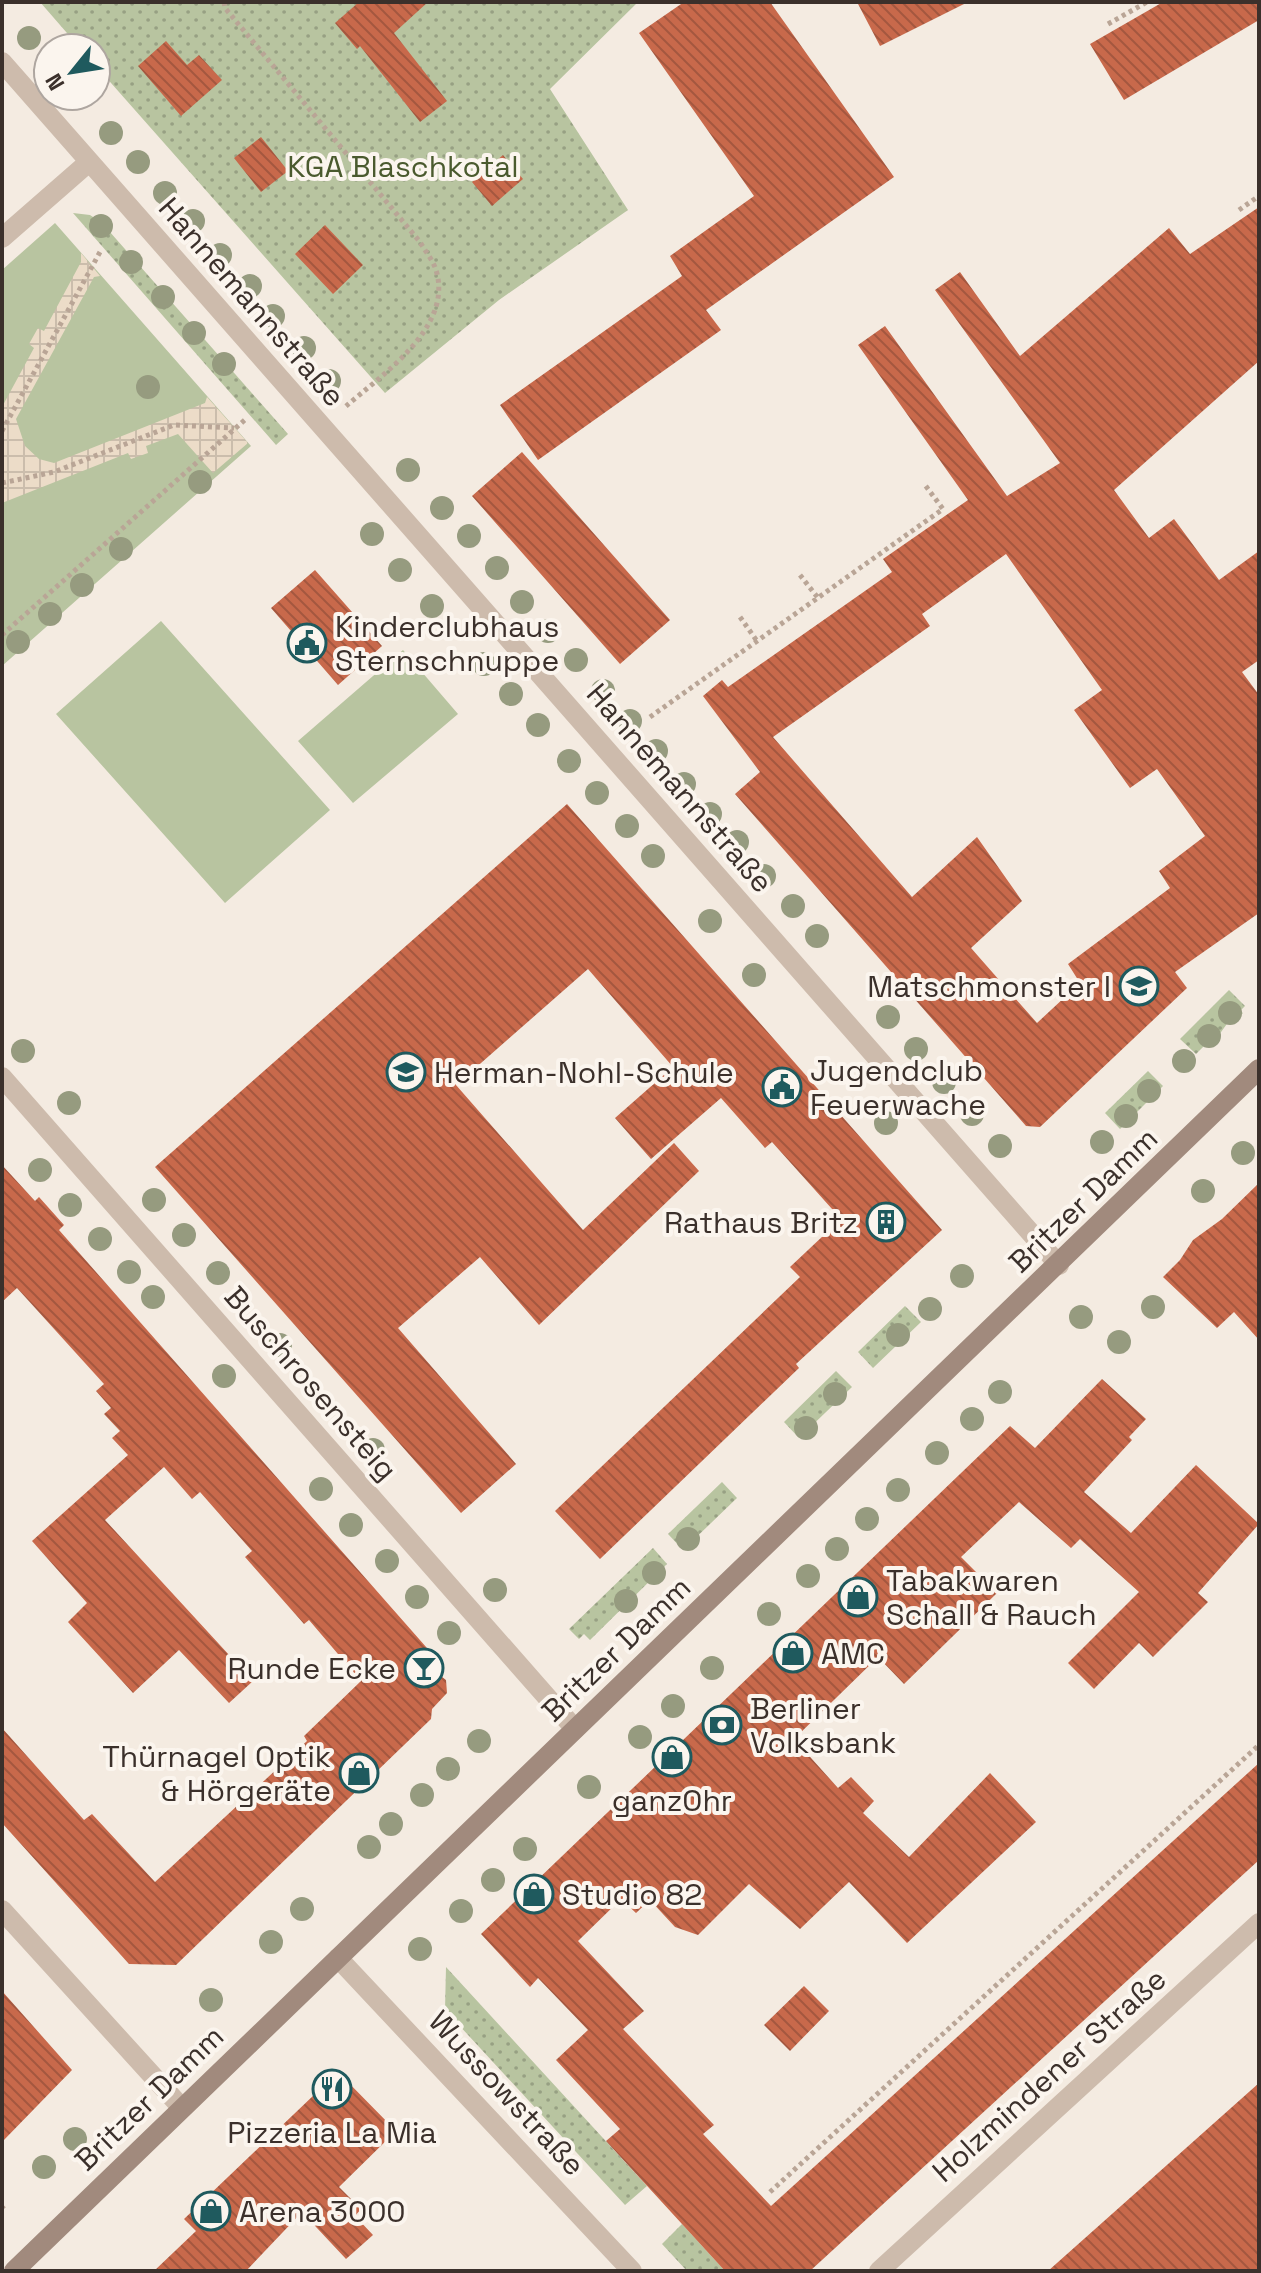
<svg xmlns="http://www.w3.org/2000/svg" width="1261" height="2273" viewBox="0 0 1261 2273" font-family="'Space Grotesk',sans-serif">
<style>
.grass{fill:url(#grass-dots)}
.park{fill:#b8c4a0}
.plaza{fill:url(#plaza-grid)}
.building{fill:url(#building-back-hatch);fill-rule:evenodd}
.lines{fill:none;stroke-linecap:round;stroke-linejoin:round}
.path{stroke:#b9a596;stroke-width:5;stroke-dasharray:4 4;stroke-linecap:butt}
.street{stroke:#cdbbac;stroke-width:20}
.secondary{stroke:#a18a7d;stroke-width:20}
.tree{fill:#969b7f}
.labels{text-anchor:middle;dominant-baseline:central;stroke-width:8;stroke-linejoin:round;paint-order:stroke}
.park-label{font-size:30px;fill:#4a5a2e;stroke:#fbf5ee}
.street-label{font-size:30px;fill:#3b302b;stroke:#fbf5ee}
.poi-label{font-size:30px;fill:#3b302b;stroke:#fbf5ee;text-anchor:start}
</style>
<defs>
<pattern id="grass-dots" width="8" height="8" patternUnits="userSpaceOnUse" patternTransform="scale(2)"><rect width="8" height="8" fill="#b8c4a0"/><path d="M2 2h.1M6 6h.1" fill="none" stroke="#97a083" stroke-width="1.8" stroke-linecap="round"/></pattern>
<pattern id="plaza-grid" width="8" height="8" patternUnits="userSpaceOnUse" patternTransform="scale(2)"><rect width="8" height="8" fill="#ecdcc8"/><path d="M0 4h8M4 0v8" fill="none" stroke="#cbbdac"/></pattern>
<pattern id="building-back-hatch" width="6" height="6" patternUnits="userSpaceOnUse" patternTransform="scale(2)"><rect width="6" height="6" fill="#c8694b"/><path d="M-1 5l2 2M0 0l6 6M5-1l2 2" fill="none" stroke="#a4573f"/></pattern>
</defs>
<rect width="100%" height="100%" fill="#f4ebe1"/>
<path class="grass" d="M 40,2 L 638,2 L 550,89 L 628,210 L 499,300 L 385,393 L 96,66 L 96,48 L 80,48 Z
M 73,213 L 90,215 L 102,223 L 288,434 L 276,445 Z
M 1229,990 L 1245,1006 L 1240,1011 L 1243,1013 L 1233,1023 L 1229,1021 L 1211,1046 L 1207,1043 L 1196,1054 L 1180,1039 Z
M 1148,1071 L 1163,1086 L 1120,1129 L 1105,1113 Z
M 905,1306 L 921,1322 L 873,1368 L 858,1352 Z
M 836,1371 L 852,1387 L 799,1438 L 784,1422 Z
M 722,1482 L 737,1498 L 683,1550 L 668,1534 Z
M 653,1548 L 667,1564 L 590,1640 L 584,1634 L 579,1639 L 569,1629 Z
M 446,1967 L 647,2186 L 625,2205 L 445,2010 Z
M 682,2224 L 725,2271 L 687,2271 L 662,2244 Z"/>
<path class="park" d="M 55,223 L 251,446 L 2,666 L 2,270 Z
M 161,621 L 330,810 L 225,903 L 56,714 Z
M 403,650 L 458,714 L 353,803 L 298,741 Z"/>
<path class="plaza" d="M 81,253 L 100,276 L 94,277 L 16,419 L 25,446 L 39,459 L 54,463 L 205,403 L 207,397 L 248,443 L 213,473 L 178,434 L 146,446 L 148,453 L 131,459 L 128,453 L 2,503 L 2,407 L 34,348 L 29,344 L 38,328 L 44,331 L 81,262 Z"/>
<path class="building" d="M 359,2 L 428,2 L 394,33 L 447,101 L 420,122 L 360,46 L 357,49 L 335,23 Z
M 684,2 L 770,2 L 894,177 L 706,310 L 721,330 L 538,460 L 500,405 L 682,276 L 670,256 L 754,196 L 639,33 Z
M 857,2 L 968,2 L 880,46 Z
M 1163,2 L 1259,2 L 1259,20 L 1124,100 L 1090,44 Z
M 166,41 L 187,65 L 199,55 L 222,80 L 181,116 L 138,66 Z
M 261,137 L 288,171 L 261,192 L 234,158 Z
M 503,155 L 523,179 L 492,206 L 472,182 Z
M 1259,207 L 1259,361 L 1114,490 L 1149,538 L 1174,519 L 1219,580 L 1259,551 L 1259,660 L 1242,672 L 1259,695 L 1259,913 L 1175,972 L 1187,988 L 1040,1127 L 1026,1126 L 735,794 L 760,772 L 703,696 L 722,680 L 728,687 L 892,572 L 883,559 L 968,500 L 858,345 L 885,326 L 1007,496 L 1060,463 L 935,290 L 960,272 L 1020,356 L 1169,228 L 1190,254 ZM 1006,554 L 1102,690 L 1074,710 L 1130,788 L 1157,769 L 1205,836 L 1159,871 L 1170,888 L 1068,964 L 1080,983 L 1037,1023 L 971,948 L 1022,901 L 977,837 L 912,897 L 773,737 L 930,626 L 922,614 Z
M 325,225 L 363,265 L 333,294 L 295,254 Z
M 522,452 L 670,620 L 620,664 L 472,496 Z
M 315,570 L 382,646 L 338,685 L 271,608 Z
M 567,804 L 942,1230 L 796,1364 L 799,1368 L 600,1559 L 555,1511 L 800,1277 L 790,1267 L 841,1219 L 772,1142 L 765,1148 L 721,1098 L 651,1159 L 615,1118 L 673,1067 L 588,969 L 456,1085 L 583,1230 L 674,1143 L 699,1171 L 539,1325 L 480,1257 L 398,1328 L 516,1464 L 461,1513 L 155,1167 Z
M 2,1165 L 35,1201 L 39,1197 L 64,1225 L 59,1230 L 434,1656 L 433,1670 L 446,1680 L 447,1693 L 432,1709 L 431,1719 L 176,1965 L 129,1964 L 2,1823 L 2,1728 L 84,1820 L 92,1814 L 155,1882 L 307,1741 L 304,1736 L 361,1681 L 309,1620 L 304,1624 L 245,1557 L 252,1551 L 200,1492 L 192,1499 L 164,1467 L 105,1520 L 253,1681 L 229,1703 L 179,1650 L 133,1693 L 68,1622 L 87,1603 L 32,1541 L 128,1455 L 112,1438 L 120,1431 L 104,1414 L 111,1408 L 96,1391 L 104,1384 L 17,1288 L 2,1302 Z
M 1259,1183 L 1259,1340 L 1234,1312 L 1217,1328 L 1163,1277 L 1180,1260 L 1193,1240 L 1222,1219 Z
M 1102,1379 L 1146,1419 L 1129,1437 L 1132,1440 L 1084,1492 L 1131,1533 L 1196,1465 L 1259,1524 L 1198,1593 L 1208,1602 L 1153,1657 L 1139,1643 L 1094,1689 L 1068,1663 L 1139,1592 L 1080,1539 L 1071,1548 L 1019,1502 L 961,1557 L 997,1593 L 904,1684 L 878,1657 L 794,1739 L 838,1788 L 851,1777 L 874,1801 L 863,1813 L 909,1857 L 990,1773 L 1036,1822 L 907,1943 L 849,1882 L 800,1929 L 749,1884 L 698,1935 L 675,1927 L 650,1900 L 636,1913 L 621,1899 L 578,1941 L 644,2011 L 623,2029 L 714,2125 L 703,2134 L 771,2206 L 1259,1763 L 1259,1860 L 810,2271 L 725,2271 L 606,2141 L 620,2129 L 556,2060 L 588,2030 L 538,1978 L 530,1987 L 481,1934 L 1010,1426 L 1035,1448 Z
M 804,1986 L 829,2011 L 790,2051 L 764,2025 Z
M 2,1991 L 72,2070 L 2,2142 Z
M 338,2072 L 396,2131 L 339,2187 L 361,2209 L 355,2216 L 373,2235 L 346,2259 L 302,2212 L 246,2271 L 154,2271 L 196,2231 L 184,2219 Z
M 1259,2083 L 1259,2271 L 1048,2271 Z"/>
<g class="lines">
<path class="path" d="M 224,2 L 225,8 L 420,242 C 425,251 433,260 436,270 C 454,328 381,375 344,408
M 1108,24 L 1147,2
M 1239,210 L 1259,196
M 2,431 L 100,252
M 2,483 L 54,472 L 174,425 L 234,428
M 800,575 L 818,598
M 740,617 L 757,641
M 2,635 L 247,418
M 650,717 L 943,509 L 925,485
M 770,2192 L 1259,1745
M 2,2207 L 4,2209"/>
<path class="street" d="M 2,62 L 1059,1265
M 2,238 L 89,162
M 2,1077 L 575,1729
M 2,1910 L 181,2107
M 338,1958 L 632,2271
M 879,2271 L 1259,1923"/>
<path class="secondary" d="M 14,2271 L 1259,1069"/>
</g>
<g class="tree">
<circle cx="29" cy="38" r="12"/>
<circle cx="111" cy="133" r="12"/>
<circle cx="138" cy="162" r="12"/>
<circle cx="165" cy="193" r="12"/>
<circle cx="193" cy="221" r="12"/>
<circle cx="101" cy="226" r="12"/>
<circle cx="220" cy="255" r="12"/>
<circle cx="131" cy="262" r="12"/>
<circle cx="250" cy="286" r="12"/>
<circle cx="163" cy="297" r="12"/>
<circle cx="273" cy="316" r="12"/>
<circle cx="194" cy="333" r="12"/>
<circle cx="304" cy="348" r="12"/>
<circle cx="224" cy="364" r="12"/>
<circle cx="329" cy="381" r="12"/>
<circle cx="148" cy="387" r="12"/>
<circle cx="408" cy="470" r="12"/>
<circle cx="200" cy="482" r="12"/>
<circle cx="442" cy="508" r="12"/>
<circle cx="372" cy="534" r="12"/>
<circle cx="469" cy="536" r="12"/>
<circle cx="121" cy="549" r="12"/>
<circle cx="497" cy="568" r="12"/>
<circle cx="400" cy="570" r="12"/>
<circle cx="82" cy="585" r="12"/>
<circle cx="522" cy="602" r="12"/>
<circle cx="432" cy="606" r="12"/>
<circle cx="50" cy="614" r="12"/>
<circle cx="548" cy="631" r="12"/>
<circle cx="18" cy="642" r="12"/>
<circle cx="576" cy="660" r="12"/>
<circle cx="484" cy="664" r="12"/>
<circle cx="603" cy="691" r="12"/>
<circle cx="511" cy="694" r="12"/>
<circle cx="630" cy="721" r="12"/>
<circle cx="538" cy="725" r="12"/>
<circle cx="656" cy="751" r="12"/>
<circle cx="569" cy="761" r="12"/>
<circle cx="684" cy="784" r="12"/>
<circle cx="597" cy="793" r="12"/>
<circle cx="710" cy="814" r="12"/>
<circle cx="627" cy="826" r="12"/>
<circle cx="737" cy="842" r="12"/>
<circle cx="653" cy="856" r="12"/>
<circle cx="764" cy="876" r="12"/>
<circle cx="793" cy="906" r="12"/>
<circle cx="710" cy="921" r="12"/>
<circle cx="817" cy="936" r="12"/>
<circle cx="754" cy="975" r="12"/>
<circle cx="1230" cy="1013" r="12"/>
<circle cx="888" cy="1017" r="12"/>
<circle cx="1209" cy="1036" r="12"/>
<circle cx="916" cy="1049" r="12"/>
<circle cx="23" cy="1051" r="12"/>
<circle cx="1184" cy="1061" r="12"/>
<circle cx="944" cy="1082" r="12"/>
<circle cx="1149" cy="1091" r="12"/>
<circle cx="69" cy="1103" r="12"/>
<circle cx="972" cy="1114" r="12"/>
<circle cx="1126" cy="1116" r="12"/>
<circle cx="886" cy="1123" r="12"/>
<circle cx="1102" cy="1142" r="12"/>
<circle cx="1000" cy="1146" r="12"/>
<circle cx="1243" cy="1153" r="12"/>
<circle cx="40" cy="1170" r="12"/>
<circle cx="1203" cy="1191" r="12"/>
<circle cx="154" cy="1200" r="12"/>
<circle cx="70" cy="1205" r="12"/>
<circle cx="184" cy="1235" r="12"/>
<circle cx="100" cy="1239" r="12"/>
<circle cx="129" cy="1272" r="12"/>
<circle cx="218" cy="1273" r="12"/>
<circle cx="962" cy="1276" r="12"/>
<circle cx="153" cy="1297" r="12"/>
<circle cx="1153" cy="1307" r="12"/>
<circle cx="930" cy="1309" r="12"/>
<circle cx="1081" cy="1317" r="12"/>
<circle cx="898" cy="1335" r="12"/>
<circle cx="1119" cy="1342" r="12"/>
<circle cx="280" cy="1345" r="12"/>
<circle cx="224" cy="1376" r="12"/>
<circle cx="1000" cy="1392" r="12"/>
<circle cx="835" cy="1394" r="12"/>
<circle cx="972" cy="1419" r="12"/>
<circle cx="806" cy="1428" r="12"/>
<circle cx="373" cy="1450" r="12"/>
<circle cx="937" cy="1453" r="12"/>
<circle cx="321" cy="1489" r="12"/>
<circle cx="898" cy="1490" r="12"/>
<circle cx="867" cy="1519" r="12"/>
<circle cx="351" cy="1525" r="12"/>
<circle cx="688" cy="1539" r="12"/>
<circle cx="837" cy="1549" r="12"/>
<circle cx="387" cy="1561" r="12"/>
<circle cx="654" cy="1573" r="12"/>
<circle cx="808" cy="1576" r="12"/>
<circle cx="495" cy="1590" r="12"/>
<circle cx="417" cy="1597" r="12"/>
<circle cx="626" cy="1601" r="12"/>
<circle cx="769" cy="1614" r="12"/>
<circle cx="449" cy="1633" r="12"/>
<circle cx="712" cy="1668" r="12"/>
<circle cx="673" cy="1706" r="12"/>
<circle cx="640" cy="1737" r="12"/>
<circle cx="479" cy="1741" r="12"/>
<circle cx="448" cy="1769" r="12"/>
<circle cx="589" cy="1787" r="12"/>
<circle cx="422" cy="1795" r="12"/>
<circle cx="391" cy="1824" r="12"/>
<circle cx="369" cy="1847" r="12"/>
<circle cx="525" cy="1849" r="12"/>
<circle cx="493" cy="1880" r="12"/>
<circle cx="302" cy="1909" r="12"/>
<circle cx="461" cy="1911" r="12"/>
<circle cx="271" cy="1942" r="12"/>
<circle cx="420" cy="1949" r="12"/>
<circle cx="211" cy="2000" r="12"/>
<circle cx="75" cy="2139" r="12"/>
<circle cx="44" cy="2167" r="12"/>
</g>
<defs>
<symbol id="civic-ring" viewBox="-11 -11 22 22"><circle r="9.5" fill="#fbf5ee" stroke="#1f5a5e" stroke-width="1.5"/><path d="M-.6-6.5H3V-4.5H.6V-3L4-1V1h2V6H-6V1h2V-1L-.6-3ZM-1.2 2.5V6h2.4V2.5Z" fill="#1f5a5e"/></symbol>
<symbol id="school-ring" viewBox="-11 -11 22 22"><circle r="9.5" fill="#fbf5ee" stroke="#1f5a5e" stroke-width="1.5"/><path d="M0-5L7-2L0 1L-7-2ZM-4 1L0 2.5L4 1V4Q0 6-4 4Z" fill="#1f5a5e"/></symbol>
<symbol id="building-ring" viewBox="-11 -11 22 22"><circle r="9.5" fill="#fbf5ee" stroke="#1f5a5e" stroke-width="1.5"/><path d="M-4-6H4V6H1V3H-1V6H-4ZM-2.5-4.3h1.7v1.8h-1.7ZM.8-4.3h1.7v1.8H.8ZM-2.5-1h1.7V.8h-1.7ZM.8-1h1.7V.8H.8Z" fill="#1f5a5e"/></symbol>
<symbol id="shop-ring" viewBox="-11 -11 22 22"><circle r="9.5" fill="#fbf5ee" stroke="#1f5a5e" stroke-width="1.5"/><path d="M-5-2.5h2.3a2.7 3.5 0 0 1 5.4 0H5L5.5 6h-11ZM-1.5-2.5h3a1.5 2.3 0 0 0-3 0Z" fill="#1f5a5e"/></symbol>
<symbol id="bar-ring" viewBox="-11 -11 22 22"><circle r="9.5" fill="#fbf5ee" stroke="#1f5a5e" stroke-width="1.5"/><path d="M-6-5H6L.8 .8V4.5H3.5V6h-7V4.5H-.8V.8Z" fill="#1f5a5e"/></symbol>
<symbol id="bank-ring" viewBox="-11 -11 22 22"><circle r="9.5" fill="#fbf5ee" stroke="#1f5a5e" stroke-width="1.5"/><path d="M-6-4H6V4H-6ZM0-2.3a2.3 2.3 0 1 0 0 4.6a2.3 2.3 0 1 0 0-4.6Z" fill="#1f5a5e"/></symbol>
<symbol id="restaurant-ring" viewBox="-11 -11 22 22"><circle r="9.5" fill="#fbf5ee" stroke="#1f5a5e" stroke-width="1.5"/><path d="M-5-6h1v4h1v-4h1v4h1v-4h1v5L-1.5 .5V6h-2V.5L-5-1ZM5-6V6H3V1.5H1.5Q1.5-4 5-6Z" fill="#1f5a5e"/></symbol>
</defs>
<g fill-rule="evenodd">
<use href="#civic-ring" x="285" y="621" width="44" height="44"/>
<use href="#school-ring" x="1117" y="964" width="44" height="44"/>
<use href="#school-ring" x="384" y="1050" width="44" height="44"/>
<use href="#civic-ring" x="760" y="1065" width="44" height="44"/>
<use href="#building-ring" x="864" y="1200" width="44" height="44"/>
<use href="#shop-ring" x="836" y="1575" width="44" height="44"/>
<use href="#shop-ring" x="771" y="1631" width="44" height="44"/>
<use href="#bar-ring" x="402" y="1646" width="44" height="44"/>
<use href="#bank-ring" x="700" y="1703" width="44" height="44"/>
<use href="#shop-ring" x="650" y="1735" width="44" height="44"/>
<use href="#shop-ring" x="337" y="1751" width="44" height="44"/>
<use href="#shop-ring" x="512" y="1872" width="44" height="44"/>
<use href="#restaurant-ring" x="310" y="2067" width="44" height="44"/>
<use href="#shop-ring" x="189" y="2189" width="44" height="44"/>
</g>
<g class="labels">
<g class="park-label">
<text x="403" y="166">KGA Blaschkotal</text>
</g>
<g class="street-label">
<text transform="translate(252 302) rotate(49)">Hannemannstraße</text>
<text transform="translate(680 788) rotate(49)">Hannemannstraße</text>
<text transform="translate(1083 1200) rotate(-44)">Britzer Damm</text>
<text transform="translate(311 1383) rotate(49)">Buschrosensteig</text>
<text transform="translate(616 1649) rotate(-44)">Britzer Damm</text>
<text transform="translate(1049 2075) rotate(-42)">Holzmindener Straße</text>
<text transform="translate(507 2093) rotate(47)">Wussowstraße</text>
<text transform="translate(149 2098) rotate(-44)">Britzer Damm</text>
</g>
<g class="poi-label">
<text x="335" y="626">Kinderclubhaus<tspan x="335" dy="34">Sternschnuppe</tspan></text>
<text x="1111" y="986" text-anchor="end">Matschmonster I</text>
<text x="810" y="1070">Jugendclub<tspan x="810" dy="34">Feuerwache</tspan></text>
<text x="434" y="1072">Herman-Nohl-Schule</text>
<text x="858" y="1222" text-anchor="end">Rathaus Britz</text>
<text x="886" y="1580">Tabakwaren<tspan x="886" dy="34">Schall &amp; Rauch</tspan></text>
<text x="821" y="1653">AMC</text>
<text x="396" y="1668" text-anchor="end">Runde Ecke</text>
<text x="750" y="1708">Berliner<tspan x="750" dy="34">Volksbank</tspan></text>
<text x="331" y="1756" text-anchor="end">Thürnagel Optik<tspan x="331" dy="34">&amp; Hörgeräte</tspan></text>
<text x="672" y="1800" text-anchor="middle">ganzOhr</text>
<text x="562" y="1894">Studio 82</text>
<text x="332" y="2132" text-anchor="middle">Pizzeria La Mia</text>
<text x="239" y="2211">Arena 3000</text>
</g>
</g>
<rect width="1261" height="2273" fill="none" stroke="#3b302b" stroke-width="8"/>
<g transform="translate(72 72) rotate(240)"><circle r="38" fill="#fbf5ee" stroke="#aea6a0" stroke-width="2"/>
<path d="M0-6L14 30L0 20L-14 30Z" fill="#1f5a5e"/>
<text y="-12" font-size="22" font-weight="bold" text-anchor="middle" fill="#3b302b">N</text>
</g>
</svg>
